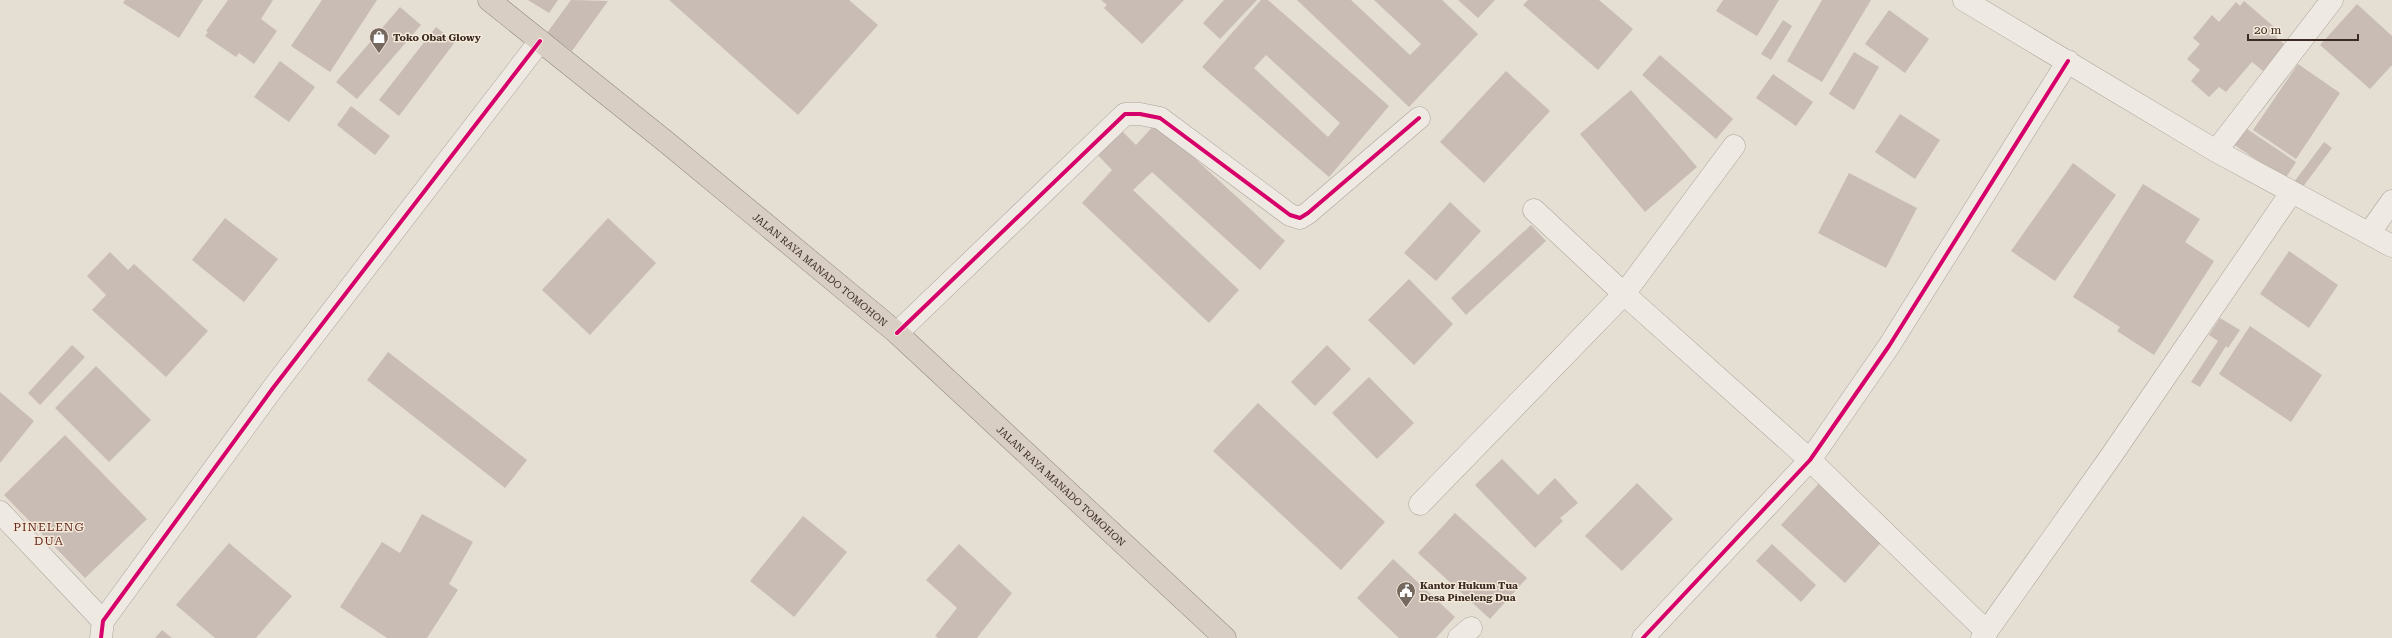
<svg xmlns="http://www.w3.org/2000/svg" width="2392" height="638" viewBox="0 0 2392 638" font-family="'Roboto Serif',serif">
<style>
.building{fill:#c9bcb4;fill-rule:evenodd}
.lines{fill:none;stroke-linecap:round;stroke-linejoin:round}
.minor-casing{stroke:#aba39b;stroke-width:23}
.highway-casing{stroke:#908982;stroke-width:23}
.minor{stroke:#eeeae3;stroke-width:22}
.highway{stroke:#d8cec3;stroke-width:22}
.cycleway-casing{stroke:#f5eada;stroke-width:6}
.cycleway{stroke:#d6006c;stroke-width:4}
.labels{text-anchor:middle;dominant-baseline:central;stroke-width:3;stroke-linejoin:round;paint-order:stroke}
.poi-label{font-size:10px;font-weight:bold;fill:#3b2b22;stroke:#f5eada;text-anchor:start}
.street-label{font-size:10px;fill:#3b2b22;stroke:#f5eada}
.quarter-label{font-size:12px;letter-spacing:1px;fill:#652a23;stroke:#f5eada}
</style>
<rect width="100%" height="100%" fill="#e5ded3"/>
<path class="building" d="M 125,0 L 203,0 L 179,38 L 123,3 Z
M 228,0 L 273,0 L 261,19 L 277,31 L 254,64 L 239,53 L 236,57 L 205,36 L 208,32 L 206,31 Z
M 322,0 L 377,0 L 330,72 L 291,46 Z
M 528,0 L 558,0 L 549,13 Z
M 571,0 L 608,1 L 572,51 L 547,33 Z
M 669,0 L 849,0 L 878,25 L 798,115 Z
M 1101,0 L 1184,0 L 1142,44 L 1104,8 L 1107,5 Z
M 1224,0 L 1257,0 L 1220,39 L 1203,23 Z
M 1261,0 L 1268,0 L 1389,106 L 1329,177 L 1202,67 ZM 1266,55 L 1340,123 L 1328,137 L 1254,68 Z
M 1297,0 L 1351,0 L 1410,55 L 1421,44 L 1374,0 L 1442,0 L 1478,34 L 1409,107 Z
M 1458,0 L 1495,0 L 1478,18 Z
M 1528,0 L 1599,0 L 1633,29 L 1598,70 L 1523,5 Z
M 1723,0 L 1779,0 L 1757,36 L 1716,11 Z
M 1822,0 L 1871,0 L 1822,82 L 1787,61 Z
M 2244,1 L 2280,32 L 2276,37 L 2286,46 L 2263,71 L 2252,62 L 2226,92 L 2219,87 L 2209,97 L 2191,81 L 2200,70 L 2187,59 L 2200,44 L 2193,38 L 2212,15 L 2219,22 L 2236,2 L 2240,6 Z
M 2357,4 L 2392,36 L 2392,65 L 2370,89 L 2320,45 Z
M 400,7 L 421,25 L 357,99 L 336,82 Z
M 1889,10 L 1929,39 L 1905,73 L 1865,44 Z
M 1783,20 L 1792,26 L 1771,60 L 1761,54 Z
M 436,27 L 455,42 L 399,116 L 379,100 Z
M 1854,52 L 1879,67 L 1854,110 L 1829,94 Z
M 1660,55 L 1733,119 L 1716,139 L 1642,75 Z
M 280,61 L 315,87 L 289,122 L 254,97 Z
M 2298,64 L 2340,93 L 2296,159 L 2253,130 Z
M 1506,71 L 1550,111 L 1484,183 L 1440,142 Z
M 1773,74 L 1813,102 L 1796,126 L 1756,98 Z
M 1631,90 L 1697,167 L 1645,212 L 1580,134 Z
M 351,106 L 390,136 L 375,155 L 337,125 Z
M 1900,114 L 1940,140 L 1915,179 L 1875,152 Z
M 1156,123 L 1285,241 L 1260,270 L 1152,172 L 1133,190 L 1239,290 L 1209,323 L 1082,203 L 1112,170 L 1096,153 L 1121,130 L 1136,145 Z
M 2241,125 L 2296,162 L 2285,179 L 2230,142 Z
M 2324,142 L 2332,148 L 2302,188 L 2294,182 Z
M 2073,163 L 2116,195 L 2055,281 L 2011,251 Z
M 1849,173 L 1917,208 L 1886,268 L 1818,233 Z
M 2143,184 L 2200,219 L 2185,242 L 2214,261 L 2154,355 L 2117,331 L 2120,327 L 2073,297 Z
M 1450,202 L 1481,231 L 1436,281 L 1404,253 Z
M 225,218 L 278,259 L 244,302 L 192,260 Z
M 608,218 L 656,263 L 590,335 L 542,290 Z
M 1531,225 L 1546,241 L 1466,315 L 1451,298 Z
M 2289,251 L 2338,285 L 2309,328 L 2260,294 Z
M 110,252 L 128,270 L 134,264 L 208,331 L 166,377 L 92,310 L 106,295 L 87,276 Z
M 1409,279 L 1453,324 L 1414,365 L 1368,320 Z
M 2220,318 L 2240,330 L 2228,348 L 2226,346 L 2200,387 L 2191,382 L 2218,341 L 2209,335 Z
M 2250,326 L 2322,375 L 2291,422 L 2219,374 Z
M 72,345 L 85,357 L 40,405 L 28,393 Z
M 1327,345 L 1351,369 L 1315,406 L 1291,382 Z
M 388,352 L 527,460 L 505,488 L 367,380 Z
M 96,366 L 151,420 L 109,462 L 55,408 Z
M 1369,377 L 1414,423 L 1377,459 L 1332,413 Z
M 0,392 L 34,421 L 0,463 Z
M 1258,403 L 1385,522 L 1341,570 L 1213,451 Z
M 65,435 L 147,519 L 85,578 L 4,495 Z
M 1502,459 L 1538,495 L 1555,478 L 1578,503 L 1560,518 L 1563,521 L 1535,548 L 1475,485 Z
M 1823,479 L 1887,536 L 1845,583 L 1781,525 Z
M 1637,483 L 1673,519 L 1622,571 L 1585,536 Z
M 1455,513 L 1527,578 L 1490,619 L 1418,553 Z
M 422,514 L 473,542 L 449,584 L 458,590 L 427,638 L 387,638 L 340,607 L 382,542 L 400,553 Z
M 803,516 L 847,552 L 794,617 L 750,581 Z
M 229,543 L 292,596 L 256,638 L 215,638 L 176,605 Z
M 959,544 L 1012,593 L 977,638 L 938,638 L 935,636 L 957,608 L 926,580 Z
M 1772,544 L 1816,585 L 1801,602 L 1756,561 Z
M 1393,559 L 1455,617 L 1436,638 L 1399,638 L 1357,598 Z
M 162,630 L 172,638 L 155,638 Z"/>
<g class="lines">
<defs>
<path id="minor" d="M 1964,0 L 2216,151 L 2392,246
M 2216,151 L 2332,0
M 1534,210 L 1624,294 L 1810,460 L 1987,632
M 2370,232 L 2392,201
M 897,333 L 1125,114 L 1140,114 L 1160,118 L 1290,215 L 1300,218 L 1308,213 L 1419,118
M 1420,504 L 1624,294 L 1734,146
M 0,512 L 103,621
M 101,638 L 103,621 L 273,388 L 540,41
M 1459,638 L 1471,628
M 1643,638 L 1810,460 L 1889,346 L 2068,61
M 1982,638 L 2109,459 L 2291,193"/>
<g id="highway">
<path id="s1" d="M 489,0 L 665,141 L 897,333 L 1225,638"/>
</g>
</defs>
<use href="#minor" class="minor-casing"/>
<use href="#highway" class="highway-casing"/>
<use href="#minor" class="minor"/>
<use href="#highway" class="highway"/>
<defs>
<path id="cycleway" d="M 897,333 L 1125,114 L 1140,114 L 1160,118 L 1290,215 L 1300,218 L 1308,213 L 1419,118
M 101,638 L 103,621 L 273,388 L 540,41
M 1643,638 L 1810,460 L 1889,346 L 2068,61"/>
</defs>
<use href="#cycleway" class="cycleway-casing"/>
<use href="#cycleway" class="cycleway"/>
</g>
<defs>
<symbol id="shop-pin" viewBox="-11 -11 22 30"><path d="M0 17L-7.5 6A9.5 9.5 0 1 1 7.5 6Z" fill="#766a60" stroke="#f5eada"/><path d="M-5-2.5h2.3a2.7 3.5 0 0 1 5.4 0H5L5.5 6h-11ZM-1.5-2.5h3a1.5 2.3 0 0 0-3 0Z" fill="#fff"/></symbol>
<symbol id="civic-pin" viewBox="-11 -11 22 30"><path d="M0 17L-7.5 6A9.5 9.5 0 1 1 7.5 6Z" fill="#766a60" stroke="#f5eada"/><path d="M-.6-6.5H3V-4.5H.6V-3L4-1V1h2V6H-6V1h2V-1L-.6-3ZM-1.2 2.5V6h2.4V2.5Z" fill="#fff"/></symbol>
</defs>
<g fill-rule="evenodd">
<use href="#shop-pin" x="368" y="26" width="22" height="30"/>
<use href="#civic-pin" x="1395" y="580" width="22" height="30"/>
</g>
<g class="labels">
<g class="poi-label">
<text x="393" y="37">Toko Obat Glowy</text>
<text x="1420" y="585">Kantor Hukum Tua<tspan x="1420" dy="12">Desa Pineleng Dua</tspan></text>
</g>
<g class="street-label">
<text stroke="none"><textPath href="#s1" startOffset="427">JALAN RAYA MANADO TOMOHON</textPath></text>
<text stroke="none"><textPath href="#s1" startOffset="751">JALAN RAYA MANADO TOMOHON</textPath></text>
</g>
<g class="quarter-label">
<text x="49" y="527">PINELENG<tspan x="49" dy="14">DUA</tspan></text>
</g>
</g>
<path d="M2248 34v6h110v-6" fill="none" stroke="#3b2b22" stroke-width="2"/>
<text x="2254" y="34" font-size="12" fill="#3b2b22" stroke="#f5eada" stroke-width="3" paint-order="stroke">20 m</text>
</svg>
